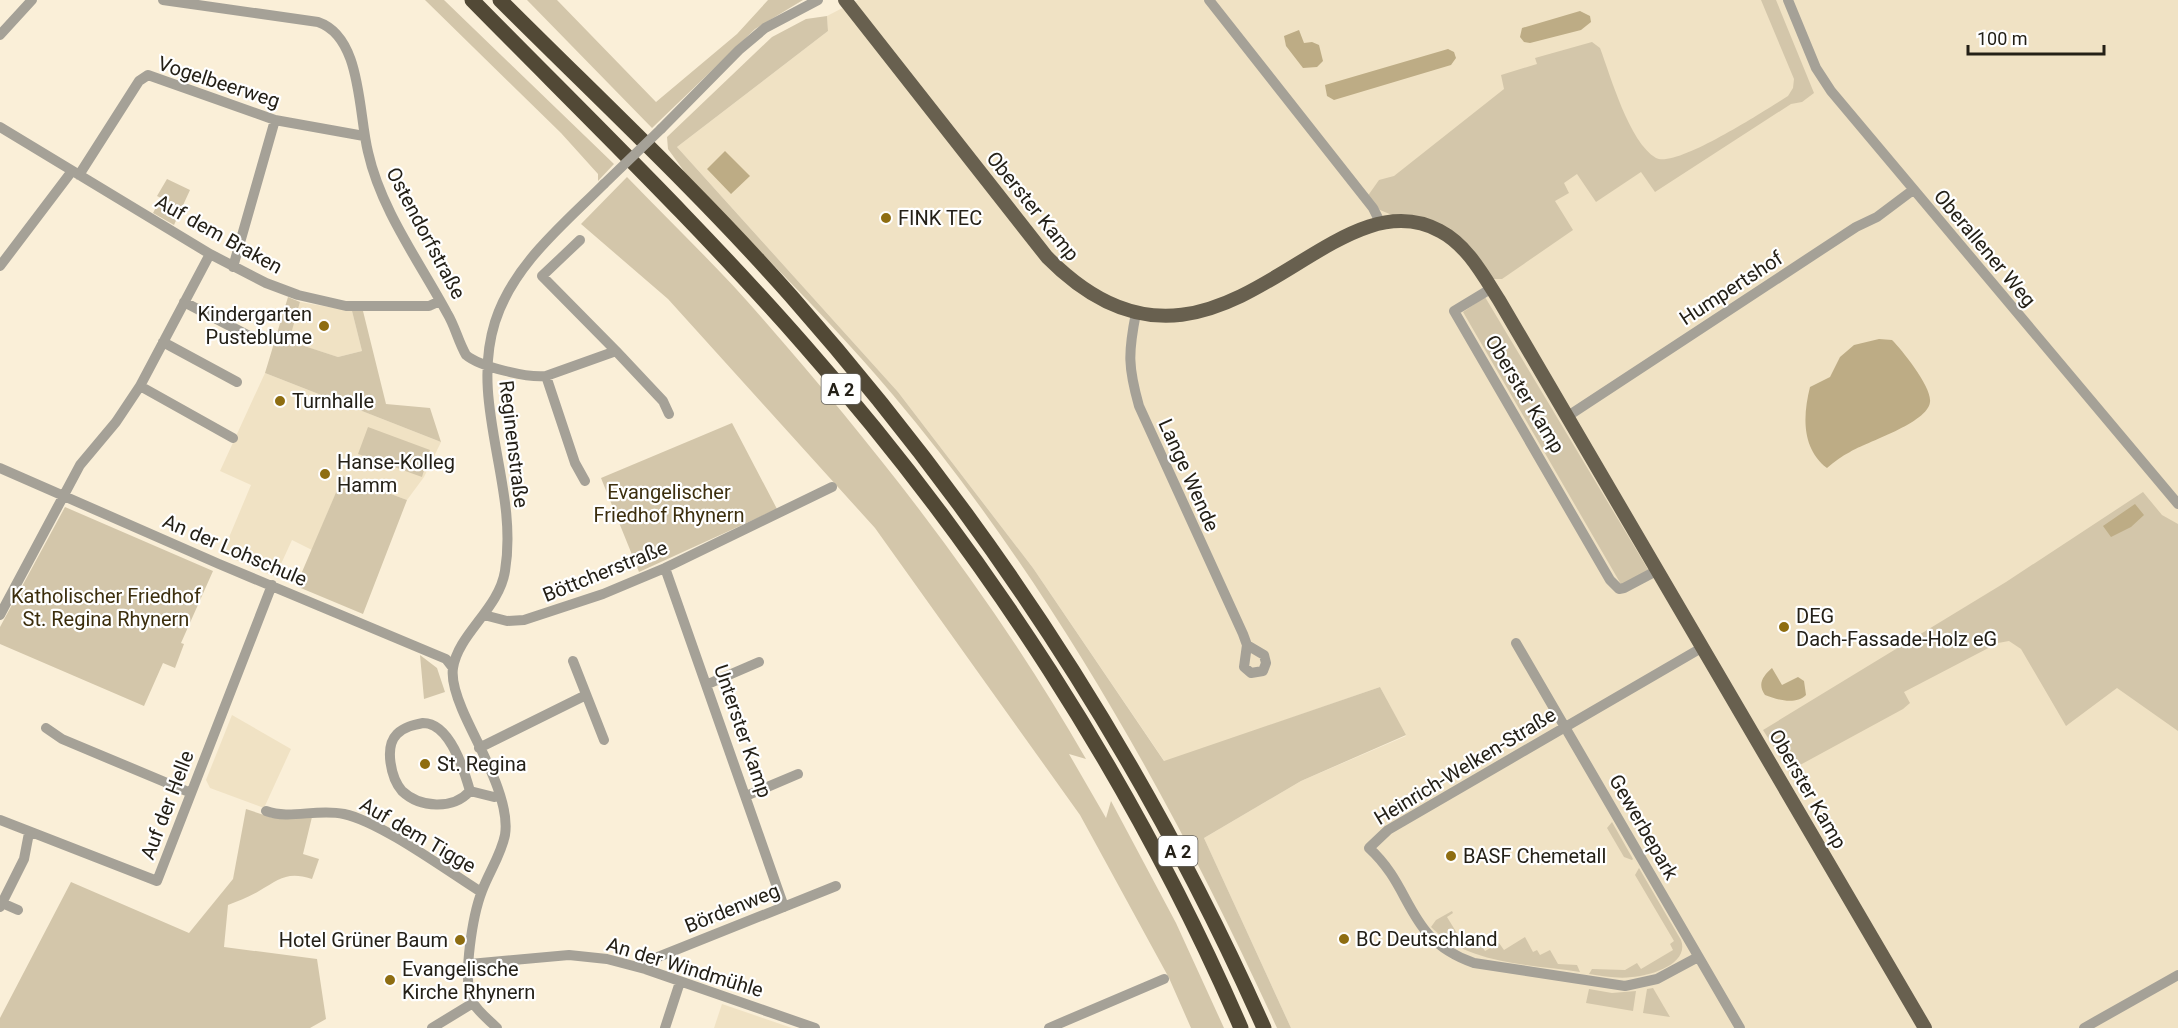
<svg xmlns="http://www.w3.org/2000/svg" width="2178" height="1028" viewBox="0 0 2178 1028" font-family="Roboto,sans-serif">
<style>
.built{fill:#f0e2c4}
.green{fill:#d3c6aa}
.water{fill:#bdac85}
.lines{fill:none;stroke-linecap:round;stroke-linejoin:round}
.minor{stroke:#a5a197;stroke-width:10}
.major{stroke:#68604f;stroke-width:14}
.highway{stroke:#524936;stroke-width:15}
.minor-bridge{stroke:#a5a197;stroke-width:10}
.poi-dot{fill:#8e6d11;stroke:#fff;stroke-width:2}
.labels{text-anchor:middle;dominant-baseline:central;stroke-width:4.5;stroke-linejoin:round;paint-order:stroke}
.shield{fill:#fff;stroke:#66635d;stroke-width:1.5}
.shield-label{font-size:18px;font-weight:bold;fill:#242017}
.street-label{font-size:20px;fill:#242017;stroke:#fff}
.poi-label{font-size:20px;fill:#242017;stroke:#fff;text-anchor:start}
.park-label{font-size:20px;fill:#3c2e0d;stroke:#fff}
</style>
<rect width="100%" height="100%" fill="#faefd8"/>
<path class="built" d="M 858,0 L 2178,0 L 2178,1028 L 1291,1028 L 1204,838 L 1301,781 L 1406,736 L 1380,687 L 1165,762 L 1033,568 L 898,392 L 677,147 L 828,31 L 827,16 Z
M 300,302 L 352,311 L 362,351 L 338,357 L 288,341 Z
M 265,373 L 441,442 L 424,477 L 407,500 L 343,476 L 312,550 L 292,540 L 275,577 L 222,554 L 251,485 L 220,471 Z
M 232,715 L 291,749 L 264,808 L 210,788 L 206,780 Z
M 722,1004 L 792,1028 L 714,1028 Z"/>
<path class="green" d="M 425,0 L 444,0 L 614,164 L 598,181 L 598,174 L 561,133 Z
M 527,0 L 557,0 L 656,102 L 737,34 L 768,0 L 803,0 L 755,29 L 652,128 Z
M 1761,0 L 1776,0 L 1814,93 L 1802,102 L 1791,104 L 1655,192 L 1641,172 L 1596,202 L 1577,174 L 1564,183 L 1569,193 L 1555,201 L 1573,230 L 1502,279 L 1493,279 L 1451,230 L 1421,217 L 1392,215 L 1380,210 L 1367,197 L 1379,180 L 1394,176 L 1504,89 L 1501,75 L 1537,64 L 1535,58 L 1592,42 L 1600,48 C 1611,77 1629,142 1656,158 C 1676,169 1767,109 1788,96 L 1793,88 L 1794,79 Z
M 827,16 L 828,31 L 677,147 L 898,392 L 1033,568 L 1164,761 L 1380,687 L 1406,735 L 1301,781 L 1204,838 L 1291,1028 L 1277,1028 C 1175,805 1051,583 893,395 C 829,319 757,249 689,178 L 668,149 L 667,137 L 772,37 L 806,19 Z
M 627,177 C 672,224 720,269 762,318 C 882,455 995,600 1086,759 L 1069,754 L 1106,818 L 1111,801 L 1176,923 L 1224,1028 L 1191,1028 L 1169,978 L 1080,815 L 875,528 L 668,299 L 581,224 Z
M 167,179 L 190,190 L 174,225 L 153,213 L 161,198 L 157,196 Z
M 288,297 L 300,302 L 289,341 L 338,357 L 362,351 L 352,311 L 363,311 L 386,404 L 430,408 L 441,442 L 265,373 Z
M 1485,297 L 1649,571 L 1622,586 L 1463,312 Z
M 732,423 L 777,509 L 639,572 L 601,478 Z
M 368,427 L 430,450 L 422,477 L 358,454 Z
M 343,476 L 407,500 L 363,614 L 296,586 Z
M 2143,492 L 2162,515 L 2178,524 L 2178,731 L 2117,688 L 2066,726 L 2021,649 L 2009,641 L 1998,643 L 1904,692 L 1910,703 L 1903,709 L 1789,771 L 1763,730 L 2006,582 Z
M 65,507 L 213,571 L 181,643 L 184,644 L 175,668 L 163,663 L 144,706 L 0,644 L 0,627 Z
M 420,655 L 437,668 L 445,692 L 424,699 Z
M 246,809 L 273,818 L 312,817 L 303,854 L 319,859 L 312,879 C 287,871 280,879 259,891 C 249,897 238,901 228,905 L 224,947 L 317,959 L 326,1019 L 310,1028 L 0,1028 L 0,1018 L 71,882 L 189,933 L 233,879 Z
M 1612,822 L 1633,859 L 1632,860 L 1624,857 L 1607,828 Z
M 1639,868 L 1681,940 C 1690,964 1650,976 1632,977 C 1618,979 1603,976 1589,974 L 1592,969 L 1625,970 L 1637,963 L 1641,969 L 1673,950 L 1670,944 L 1674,941 L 1635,875 Z
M 1452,911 L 1453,913 L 1447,917 L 1463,943 L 1470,939 L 1473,944 L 1479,941 L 1485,951 L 1499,943 L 1504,950 L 1525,937 L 1533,952 L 1537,950 L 1540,955 L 1550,950 L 1558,964 L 1577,965 L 1580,972 C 1530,964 1469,965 1431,927 L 1436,920 Z
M 1653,988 L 1670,1017 L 1643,1013 L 1647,989 Z
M 1589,989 L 1612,993 L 1636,991 L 1633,1011 L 1586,1003 Z"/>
<path class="water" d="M 1580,11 L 1590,16 L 1591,22 L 1581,30 L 1530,43 L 1524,42 L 1520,37 L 1522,28 Z
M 1299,30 L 1304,43 L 1312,42 L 1319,45 L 1323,61 L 1317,67 L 1303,68 L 1286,46 L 1284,36 Z
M 1448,49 L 1454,52 L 1456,58 L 1451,65 L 1334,100 L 1327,96 L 1325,85 Z
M 725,151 L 750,176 L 731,194 L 707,169 Z
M 1879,339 L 1892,340 C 1902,350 1932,387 1930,402 C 1928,423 1866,442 1850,452 C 1842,456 1834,462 1827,468 C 1801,448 1803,415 1810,387 L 1830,377 L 1840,357 L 1854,345 Z
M 2135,504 L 2144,515 L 2131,527 L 2111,537 L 2103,526 Z
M 1772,668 L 1782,685 L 1798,677 L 1804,681 L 1806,695 C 1796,705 1777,700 1765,695 C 1757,684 1763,676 1772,668 Z"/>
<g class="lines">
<path class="minor" d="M 163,0 L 318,22 C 362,37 358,112 368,152 C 381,210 419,261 447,313 C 455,326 458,341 466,355 C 480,367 528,378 546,376 L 616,351 L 663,401 L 669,414
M 1209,0 L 1373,208 L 1381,224
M 1788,0 L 1816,68 L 1831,91 L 2178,504
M 0,35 L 32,0
M 0,127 L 210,254 L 266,283 L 298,295 L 346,306 L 429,306 L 440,301
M 661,129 L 739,50 L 765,28 L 818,0
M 79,175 L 139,81 L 148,75 L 275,120 L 364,136
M 580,240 L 542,276 L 616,351
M 0,266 L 72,171
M 233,267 L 275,120
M 1492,288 L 1454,311 L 1610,580 L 1619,589 L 1624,588 L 1658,570
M 184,302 L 253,338
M 1136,313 C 1128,353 1128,367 1139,406 L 1243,634 L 1247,645 L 1244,667 L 1251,673 L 1263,671 L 1266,663 L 1264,655 L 1247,645
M 163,342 L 237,382
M 546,376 L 575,463 L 585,481
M 140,386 L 233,438
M 1568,416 L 1856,227 L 1877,217 L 1913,190
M 0,468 L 219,564 L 434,654 L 446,659 L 453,668
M 665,568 L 784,907
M 0,615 L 80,465 L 116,422 L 140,386 L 210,254
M 484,615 L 507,621 L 524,620 L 603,594 L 665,568 L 832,487
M 1516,643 L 1740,1028
M 573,661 L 604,740
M 708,684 L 759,662
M 423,723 C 450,723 464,770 470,791 C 453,810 420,808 402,791 C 391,778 384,747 397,734 C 404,727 413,725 423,723 Z
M 46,728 L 62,739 L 191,793
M 479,748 L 586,695
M 470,791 L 494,797 L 499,795
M 746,796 L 798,774
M 266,811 C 290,820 317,808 344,814 C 381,822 446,870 481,892
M 0,820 L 157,881 L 272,585
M 2,903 L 18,910
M 0,907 L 24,859 L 29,833
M 1698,957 L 1657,979 L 1625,986 L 1474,963 C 1405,939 1415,890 1369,848 L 1388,830 L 1703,647
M 470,964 L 569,955 L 607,959 L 645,969 L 815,1028
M 645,969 L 653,959 L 836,886
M 432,1028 L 473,1003
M 497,1028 C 489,1020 477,1011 472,1001 C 462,978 473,914 482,891 C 489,872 501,855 505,835 C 511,798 476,743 462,709 C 457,697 451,681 453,668 C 458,634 499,609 505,571 C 519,487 469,405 495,322 C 513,265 563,225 604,184
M 665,1028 L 680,982
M 1049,1028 L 1164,979
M 2084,1028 L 2178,975"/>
<path class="major" d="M 845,0 L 1047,257 C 1215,427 1325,168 1440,231 C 1467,245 1483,275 1499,300 L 1925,1028"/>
<path class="highway" d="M 472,0 C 584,114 700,226 805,346 C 983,548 1134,781 1241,1028
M 500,0 C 598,98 700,193 791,296 C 985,516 1145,760 1264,1028"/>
<path class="minor-bridge" d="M 604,184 L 661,129"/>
</g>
<g class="poi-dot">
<circle cx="886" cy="218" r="6"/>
<circle cx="324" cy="326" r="6"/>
<circle cx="280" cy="401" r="6"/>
<circle cx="325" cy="474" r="6"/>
<circle cx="1784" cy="627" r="6"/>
<circle cx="425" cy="764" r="6"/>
<circle cx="1451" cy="856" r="6"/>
<circle cx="1344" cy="939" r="6"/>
<circle cx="460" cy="940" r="6"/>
<circle cx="390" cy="980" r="6"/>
</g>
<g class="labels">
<g class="shield">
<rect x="821.5" y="374" width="39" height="30" rx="4.5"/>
<rect x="1158.5" y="836" width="39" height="30" rx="4.5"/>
</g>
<g class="shield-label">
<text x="841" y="389">A 2</text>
<text x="1178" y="851">A 2</text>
</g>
<g class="street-label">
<text transform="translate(219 82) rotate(18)">Vogelbeerweg</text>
<text transform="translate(1033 206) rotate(51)">Oberster Kamp</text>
<text transform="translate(426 233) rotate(62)">Ostendorfstraße</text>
<text transform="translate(219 234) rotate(29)">Auf dem Braken</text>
<text transform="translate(1985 248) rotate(50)">Oberallener Weg</text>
<text transform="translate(1731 288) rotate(-33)">Humpertshof</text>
<text transform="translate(1525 394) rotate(59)">Oberster Kamp</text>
<text transform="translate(514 444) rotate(83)">Reginenstraße</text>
<text transform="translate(1189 475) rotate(66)">Lange Wende</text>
<text transform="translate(235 550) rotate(23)">An der Lohschule</text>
<text transform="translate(605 571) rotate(-22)">Böttcherstraße</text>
<text transform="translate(743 731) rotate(71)">Unterster Kamp</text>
<text transform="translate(1465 766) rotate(-31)">Heinrich-Welken-Straße</text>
<text transform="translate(1808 789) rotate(60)">Oberster Kamp</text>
<text transform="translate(167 805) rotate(-69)">Auf der Helle</text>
<text transform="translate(1644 827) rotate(60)">Gewerbepark</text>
<text transform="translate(418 835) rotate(30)">Auf dem Tigge</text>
<text transform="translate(732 908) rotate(-22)">Bördenweg</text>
<text transform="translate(685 967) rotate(17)">An der Windmühle</text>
</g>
<g class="poi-label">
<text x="898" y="218">FINK TEC</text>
<text x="312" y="314" text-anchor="end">Kindergarten<tspan x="312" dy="23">Pusteblume</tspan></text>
<text x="292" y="401">Turnhalle</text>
<text x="337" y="462">Hanse-Kolleg<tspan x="337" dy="23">Hamm</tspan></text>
<text x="1796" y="616">DEG<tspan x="1796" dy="23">Dach-Fassade-Holz eG</tspan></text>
<text x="437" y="764">St. Regina</text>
<text x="1463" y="856">BASF Chemetall</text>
<text x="1356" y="939">BC Deutschland</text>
<text x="448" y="940" text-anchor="end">Hotel Grüner Baum</text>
<text x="402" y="969">Evangelische<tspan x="402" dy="23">Kirche Rhynern</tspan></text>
</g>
<g class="park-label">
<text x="669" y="492">Evangelischer<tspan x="669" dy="23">Friedhof Rhynern</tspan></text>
<text x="106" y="596">Katholischer Friedhof<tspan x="106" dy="23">St. Regina Rhynern</tspan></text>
</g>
</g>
<path d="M1968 45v9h136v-9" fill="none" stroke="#242017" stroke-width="3"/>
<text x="1977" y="45" font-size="18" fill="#242017" stroke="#ffffff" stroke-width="4.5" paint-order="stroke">100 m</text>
</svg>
